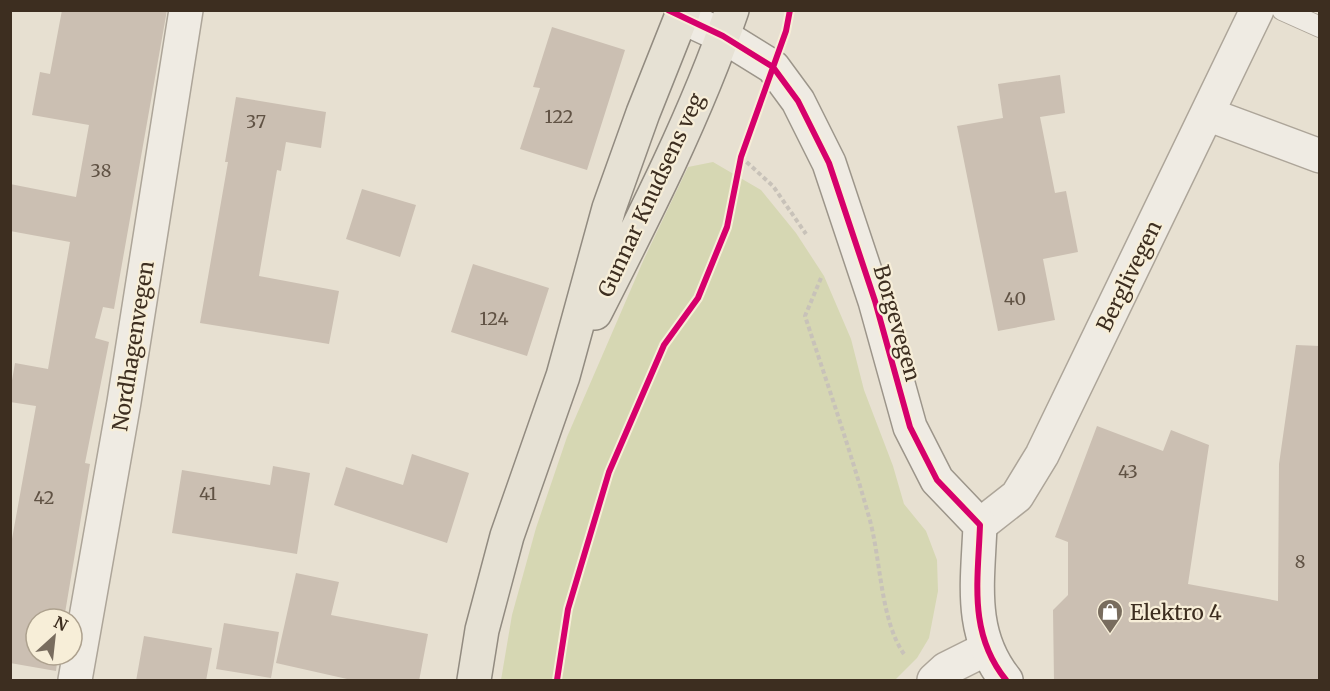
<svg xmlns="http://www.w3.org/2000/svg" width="1330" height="691" viewBox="0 0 1330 691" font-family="Merriweather,serif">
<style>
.green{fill:#d6d7b3}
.building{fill:#cbbfb2}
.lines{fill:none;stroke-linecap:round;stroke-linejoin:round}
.lane-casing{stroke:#ada599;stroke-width:22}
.street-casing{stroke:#ada599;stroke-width:36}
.secondary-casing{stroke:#9c958a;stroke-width:36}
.primary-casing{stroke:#928b80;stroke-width:36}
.path{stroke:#c8c2b9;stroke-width:4;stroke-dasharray:4.5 3;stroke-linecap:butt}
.lane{stroke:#efebe3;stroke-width:20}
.street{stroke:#efebe3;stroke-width:33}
.secondary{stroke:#efebe3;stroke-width:33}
.primary{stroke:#e6e1d4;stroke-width:33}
.cycleway-casing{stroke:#f7eed8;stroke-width:10}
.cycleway{stroke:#d6006c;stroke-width:6}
.labels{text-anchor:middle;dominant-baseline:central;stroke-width:4.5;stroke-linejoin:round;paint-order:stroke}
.number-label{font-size:18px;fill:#605244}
.street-label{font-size:21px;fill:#3d2e20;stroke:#f7eed8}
.poi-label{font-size:21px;fill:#3d2e20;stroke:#f7eed8;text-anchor:start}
</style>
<rect width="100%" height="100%" fill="#e7e0d1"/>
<path class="green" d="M 713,162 L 761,190 L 796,233 L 824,276 L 851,339 L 864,390 L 893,466 L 904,504 L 926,531 L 937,560 L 938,591 L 929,638 L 917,658 L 895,680 L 501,680 L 512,615 L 536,528 L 567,437 L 644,259 L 688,167 Z"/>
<path class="building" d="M 62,10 L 167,10 L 114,309 L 103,307 L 95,338 L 109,342 L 85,463 L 90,464 L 64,619 L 36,619 L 36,655 L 58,655 L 56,671 L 10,663 L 10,550 L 36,406 L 10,402 L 10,392 L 15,363 L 48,369 L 70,242 L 10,231 L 10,184 L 76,197 L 89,125 L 32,115 L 40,72 L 50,74 Z
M 552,27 L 625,50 L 587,170 L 520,149 L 540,88 L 533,87 Z
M 1060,75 L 1065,113 L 1040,117 L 1055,193 L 1066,191 L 1078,252 L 1043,259 L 1055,320 L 998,331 L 957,126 L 1003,118 L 998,84 Z
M 236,97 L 326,112 L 321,148 L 286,142 L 281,171 L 277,170 L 259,276 L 339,291 L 329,344 L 200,323 L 228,162 L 225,162 Z
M 362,189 L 416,205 L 400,257 L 346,239 Z
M 473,264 L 549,288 L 527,356 L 451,332 Z
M 1296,345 L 1320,346 L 1320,681 L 1054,681 L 1053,610 L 1068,595 L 1068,542 L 1055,537 L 1097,426 L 1163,451 L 1171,430 L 1209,445 L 1188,584 L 1278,601 L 1279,464 Z
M 412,454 L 469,473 L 447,543 L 334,505 L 346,467 L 403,485 Z
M 273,466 L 310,473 L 297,554 L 172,533 L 182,470 L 270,485 Z
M 296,573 L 339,582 L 331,615 L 428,634 L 419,681 L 356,681 L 276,663 Z
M 224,623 L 279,632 L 271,678 L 216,669 Z
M 144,636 L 212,648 L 206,681 L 136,681 Z"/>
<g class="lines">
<defs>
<path id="lane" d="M 1282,10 L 1320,27"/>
<path id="street" d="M 1207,114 L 1320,156
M 980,525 L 1017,496 L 1042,455 L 1257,10
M 75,680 L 124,402 L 186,10
M 934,680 L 946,669 L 986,649"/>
<path id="secondary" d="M 682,17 L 723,36 L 773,67 L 798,101 L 829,163 L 875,301 L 910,427 L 937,480 L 980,525 C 978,581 968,633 1006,680"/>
<path id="primary" d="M 595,313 C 645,215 696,115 732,10
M 474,680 L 482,630 L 507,536 L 563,376 L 609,208 L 643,113 L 684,10"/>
</defs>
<use href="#lane" class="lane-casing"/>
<use href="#street" class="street-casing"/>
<use href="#secondary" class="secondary-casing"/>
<use href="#primary" class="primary-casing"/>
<path class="path" d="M 741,157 L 773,186 L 806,234
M 821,278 L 805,316 C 827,383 850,449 869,517 C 881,558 880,620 904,654"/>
<use href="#lane" class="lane"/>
<use href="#street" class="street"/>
<use href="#secondary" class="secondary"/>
<use href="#primary" class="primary"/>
<defs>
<path id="cycleway" d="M 668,10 L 723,36 L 773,67 L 798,101 L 829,163 L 875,301 L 910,427 L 937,480 L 980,525 C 978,581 968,633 1006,680
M 557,680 L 568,609 L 609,472 L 664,345 L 698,298 L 727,227 L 741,157 L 786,31 L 790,10"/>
</defs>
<use href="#cycleway" class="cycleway-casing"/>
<use href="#cycleway" class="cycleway"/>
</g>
<defs>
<symbol id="shop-pin" viewBox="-11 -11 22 30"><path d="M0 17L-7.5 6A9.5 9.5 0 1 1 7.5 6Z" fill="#786c5e" stroke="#f7eed8"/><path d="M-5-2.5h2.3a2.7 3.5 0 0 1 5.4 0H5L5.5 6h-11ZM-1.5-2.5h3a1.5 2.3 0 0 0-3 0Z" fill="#fff"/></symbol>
</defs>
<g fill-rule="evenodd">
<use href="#shop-pin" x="1095" y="597" width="30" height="40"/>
</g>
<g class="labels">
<g class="number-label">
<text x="559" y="116">122</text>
<text x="256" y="121">37</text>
<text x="101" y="170">38</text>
<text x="1015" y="298">40</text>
<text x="494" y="318">124</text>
<text x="1128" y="471">43</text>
<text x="208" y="493">41</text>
<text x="44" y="497">42</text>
<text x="1300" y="561">8</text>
</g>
<g class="street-label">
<text transform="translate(651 195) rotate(-65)">Gunnar Knudsens veg</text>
<text transform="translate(1129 276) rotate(-64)">Berglivegen</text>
<text transform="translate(897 323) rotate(74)">Borgevegen</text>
<text transform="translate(133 346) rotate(-81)">Nordhagenvegen</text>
</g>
<g class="poi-label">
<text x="1130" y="612">Elektro 4</text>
</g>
</g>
<rect width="1330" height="691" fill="none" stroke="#3d2e20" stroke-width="24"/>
<g transform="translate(54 637) rotate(27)"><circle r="28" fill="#f7eed8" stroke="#ada18e" stroke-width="1.5"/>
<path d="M0-4.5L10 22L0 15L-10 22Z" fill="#786c5e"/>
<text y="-9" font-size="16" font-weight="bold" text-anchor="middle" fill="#3d2e20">N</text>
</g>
</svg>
